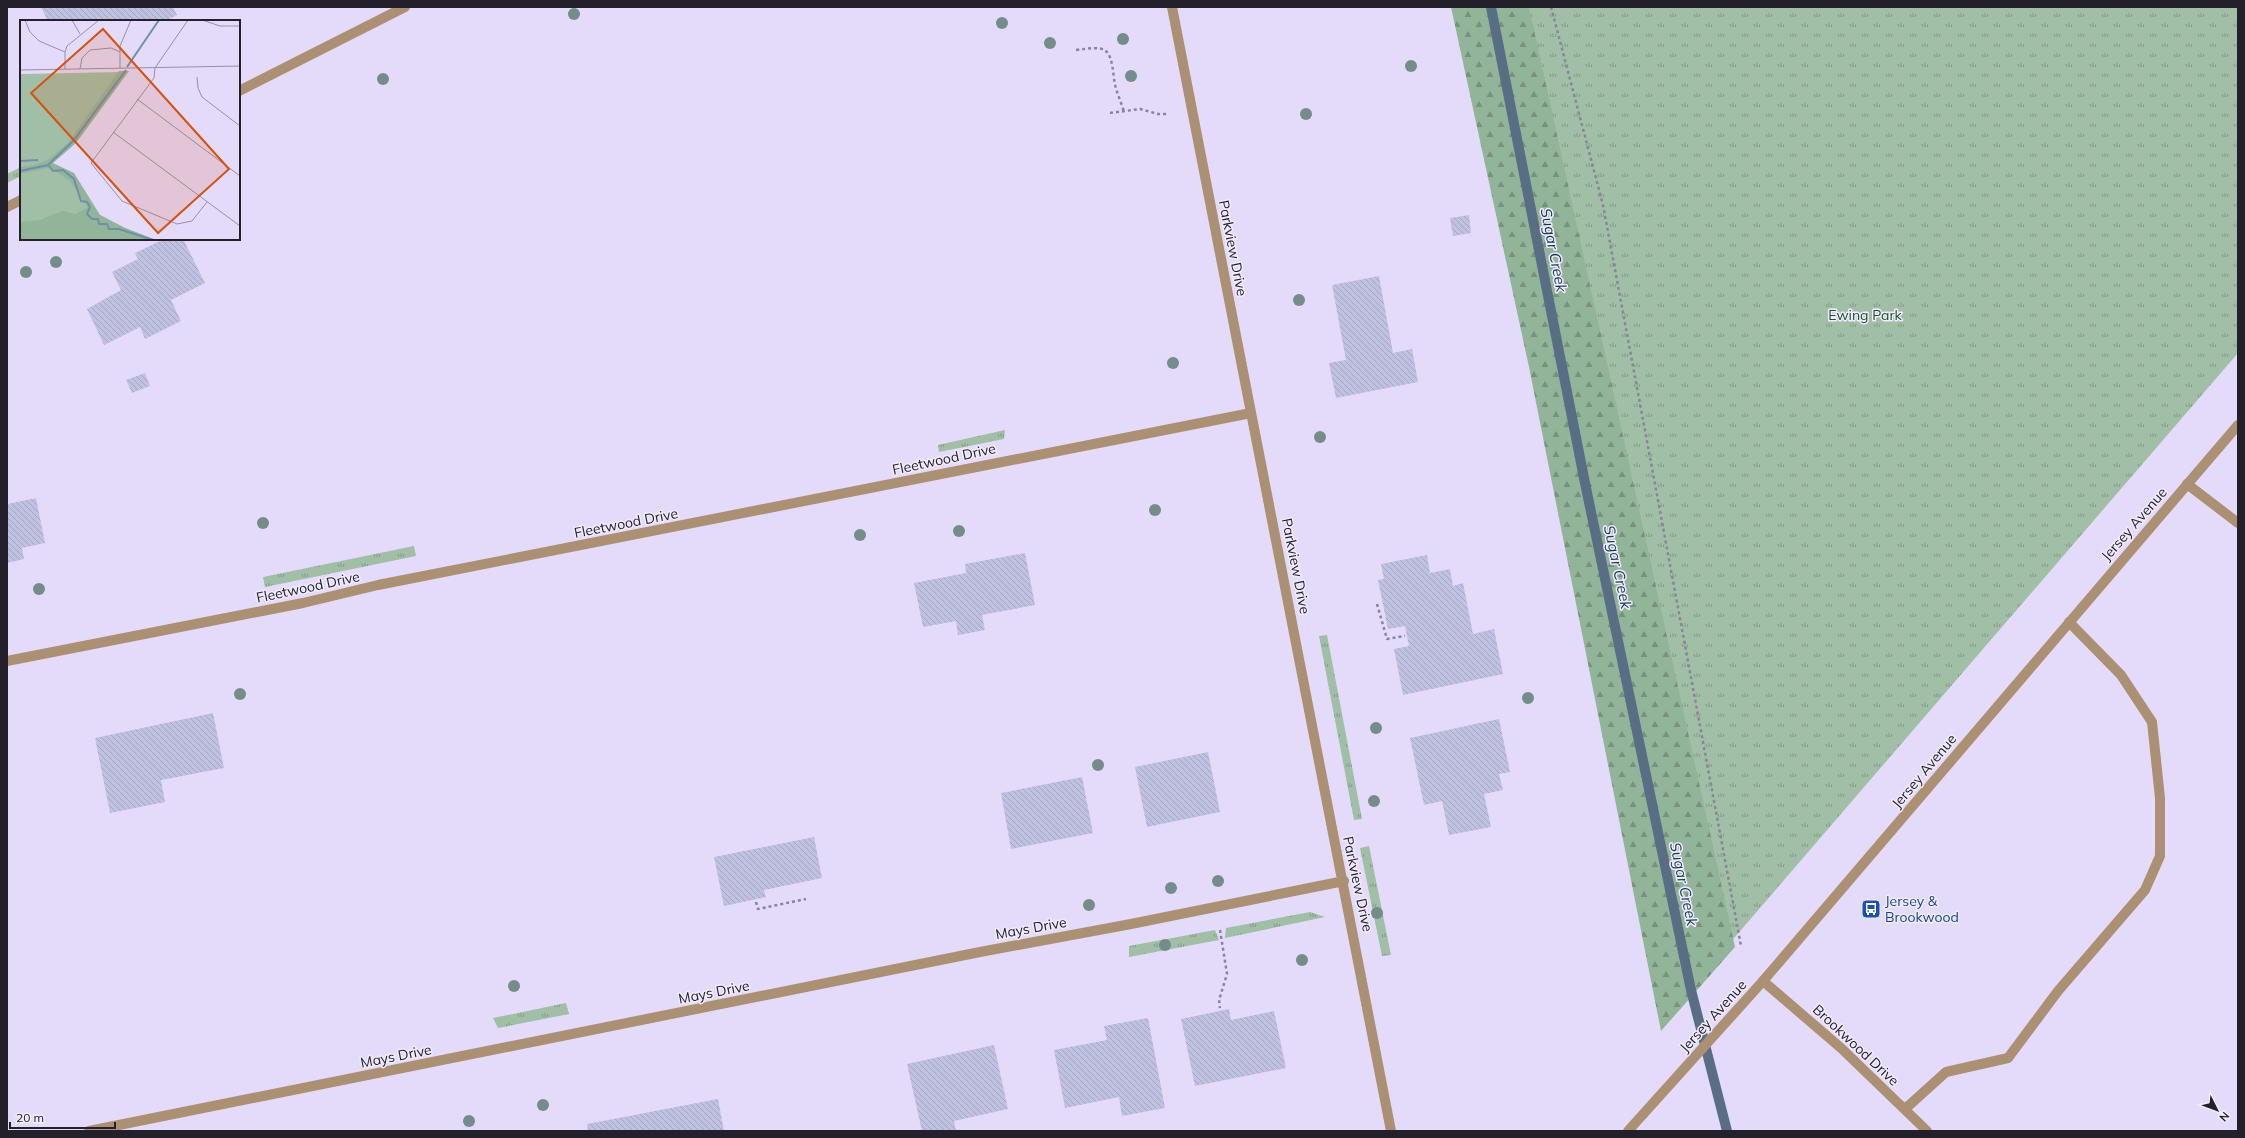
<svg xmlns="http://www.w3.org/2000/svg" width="2245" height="1138" viewBox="0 0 2245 1138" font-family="Mulish,sans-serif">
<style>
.grass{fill:url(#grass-tufts)}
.forest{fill:url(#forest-firs)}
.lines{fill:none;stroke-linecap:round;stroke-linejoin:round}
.stream{stroke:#596e84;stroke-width:10}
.building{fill:url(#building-back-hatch)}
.path{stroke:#8a849a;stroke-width:2.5;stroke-dasharray:3 3;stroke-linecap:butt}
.service{stroke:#ab9074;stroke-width:10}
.minor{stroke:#ab9074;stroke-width:10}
.tertiary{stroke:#ab9074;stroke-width:10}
.tree{fill:#758d88}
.labels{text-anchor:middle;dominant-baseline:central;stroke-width:3;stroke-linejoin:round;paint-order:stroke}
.street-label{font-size:14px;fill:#23202b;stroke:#f0ebfe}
.park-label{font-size:14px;fill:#1a4e2a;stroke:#f0ebfe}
.transit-label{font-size:14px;fill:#164399;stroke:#f0ebfe;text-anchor:start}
.water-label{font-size:15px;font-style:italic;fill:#0f3653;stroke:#f0ebfe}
.inset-river{fill:none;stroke:#708faa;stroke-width:2}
.inset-road{fill:none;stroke:#9790a8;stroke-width:1}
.view{fill:#d4530f;fill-opacity:0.15;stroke:#d4530f;stroke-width:2}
.inset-edge{fill:none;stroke:#23202b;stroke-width:2}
</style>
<defs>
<pattern id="grass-tufts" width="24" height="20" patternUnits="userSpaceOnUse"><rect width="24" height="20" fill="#a0bfa6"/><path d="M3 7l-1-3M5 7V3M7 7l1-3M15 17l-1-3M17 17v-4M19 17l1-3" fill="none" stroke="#829b87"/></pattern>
<pattern id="forest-firs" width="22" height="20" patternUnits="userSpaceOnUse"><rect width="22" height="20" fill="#92b499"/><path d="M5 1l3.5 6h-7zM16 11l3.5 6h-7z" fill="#77927d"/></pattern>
<pattern id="building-back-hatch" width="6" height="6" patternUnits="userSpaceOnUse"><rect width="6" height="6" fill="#c0c1e0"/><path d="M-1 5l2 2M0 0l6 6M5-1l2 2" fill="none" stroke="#a5a6c0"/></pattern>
</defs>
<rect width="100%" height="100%" fill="#e4dbfb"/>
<path class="grass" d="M 1491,7 L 2238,7 L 2238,353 L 1691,988 Z
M 21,167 L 21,176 L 7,183 L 7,174 Z
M 1005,430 L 1004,439 L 939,452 L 938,445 Z
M 414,546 L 416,556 L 265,587 L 263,577 Z
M 1327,635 L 1362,819 L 1354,820 L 1319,636 Z
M 1369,846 L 1391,955 L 1382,956 L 1360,848 Z
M 1310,912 L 1325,917 L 1225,938 L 1226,928 Z
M 1215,930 L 1219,940 L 1129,957 L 1129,946 Z
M 566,1003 L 569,1014 L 498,1028 L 493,1018 Z"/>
<path class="forest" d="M 1451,7 L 1529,7 L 1735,947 L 1661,1031 L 1529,367 Z"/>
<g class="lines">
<path class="stream" d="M 1491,7 L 1585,483 L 1691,990 L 1727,1131"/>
</g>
<path class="building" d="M 41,7 L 173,7 L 177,15 L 165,21 L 48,21 Z
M 1469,215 L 1471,233 L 1453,236 L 1450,218 Z
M 164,239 L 183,239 L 205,283 L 171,300 L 181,321 L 145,339 L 140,327 L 104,345 L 87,309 L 121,290 L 112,272 L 138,259 L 135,253 Z
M 1379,276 L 1393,353 L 1412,349 L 1418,382 L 1336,398 L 1329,363 L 1346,360 L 1332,285 Z
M 145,373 L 150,386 L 132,393 L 126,380 Z
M 36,498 L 45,543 L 22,548 L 24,559 L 7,563 L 7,504 Z
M 1025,553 L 1035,605 L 982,615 L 985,630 L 958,635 L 956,621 L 923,627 L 914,583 L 966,573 L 965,564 Z
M 1427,555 L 1430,573 L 1450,569 L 1453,586 L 1463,583 L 1473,634 L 1494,629 L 1503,674 L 1403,695 L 1394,649 L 1409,646 L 1405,626 L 1388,629 L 1378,580 L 1384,579 L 1381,564 Z
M 213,713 L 224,768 L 161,780 L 165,802 L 110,813 L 95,738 Z
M 1499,719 L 1510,772 L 1499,774 L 1503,790 L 1484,794 L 1491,827 L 1449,835 L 1442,801 L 1424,805 L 1410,738 Z
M 1208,752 L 1220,812 L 1147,827 L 1135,767 Z
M 1082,777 L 1093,833 L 1011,849 L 1001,793 Z
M 814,837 L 822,878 L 764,890 L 766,897 L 724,906 L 714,857 Z
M 1229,1009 L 1231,1020 L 1274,1011 L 1286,1068 L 1195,1086 L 1181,1019 Z
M 1148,1018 L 1165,1108 L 1122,1116 L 1119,1097 L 1065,1108 L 1054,1050 L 1107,1040 L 1104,1026 Z
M 994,1045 L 1008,1109 L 954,1121 L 956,1131 L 922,1131 L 907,1064 Z
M 718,1099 L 724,1131 L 588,1131 L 587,1124 Z"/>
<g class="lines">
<path class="path" d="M 1551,7 L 1603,205 L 1741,946
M 1076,50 C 1107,46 1110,46 1114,78 C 1115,90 1121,101 1124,112
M 1110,113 L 1140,109 L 1158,114 L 1169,114
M 1377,604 L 1387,639 L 1405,636
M 756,902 L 758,909 L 806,899
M 1220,930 L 1227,974 L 1219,1000 L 1220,1008"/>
<path class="service" d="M 1905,1109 L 1946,1072 L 2008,1058 L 2058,991 L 2145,890 L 2160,856 L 2160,798 L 2152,722 L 2121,675 L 2069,622"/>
<path class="minor" d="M 1172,7 L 1391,1131
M 239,91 L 405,7
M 7,207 L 21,200
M 2187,484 L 2238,523
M 7,661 L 303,603 L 378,585 L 1251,413
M 1763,981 L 1841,1048 L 1927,1131
M 89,1131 L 980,952 L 1131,924 L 1344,881"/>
<path class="tertiary" d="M 1628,1131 L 1763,981 L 2238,425"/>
</g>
<g class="tree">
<circle cx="574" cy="14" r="6"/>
<circle cx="1002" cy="23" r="6"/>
<circle cx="1123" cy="39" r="6"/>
<circle cx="1050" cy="43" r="6"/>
<circle cx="1411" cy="66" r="6"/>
<circle cx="1131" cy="76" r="6"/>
<circle cx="383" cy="79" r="6"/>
<circle cx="1306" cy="114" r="6"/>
<circle cx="56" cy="262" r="6"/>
<circle cx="26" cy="272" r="6"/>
<circle cx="1299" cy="300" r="6"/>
<circle cx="1173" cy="363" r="6"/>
<circle cx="1320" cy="437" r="6"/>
<circle cx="1155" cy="510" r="6"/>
<circle cx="263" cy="523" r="6"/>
<circle cx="959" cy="531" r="6"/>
<circle cx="860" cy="535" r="6"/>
<circle cx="39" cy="589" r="6"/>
<circle cx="240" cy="694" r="6"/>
<circle cx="1528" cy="698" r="6"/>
<circle cx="1376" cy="728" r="6"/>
<circle cx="1098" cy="765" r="6"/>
<circle cx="1374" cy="801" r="6"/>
<circle cx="1218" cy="881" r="6"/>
<circle cx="1171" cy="888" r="6"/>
<circle cx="1089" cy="905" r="6"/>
<circle cx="1377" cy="913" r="6"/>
<circle cx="1165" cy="945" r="6"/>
<circle cx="1302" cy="960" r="6"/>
<circle cx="514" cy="986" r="6"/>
<circle cx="543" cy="1105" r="6"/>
<circle cx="469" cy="1121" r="6"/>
</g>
<defs>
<symbol id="bus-square" viewBox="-11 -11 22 22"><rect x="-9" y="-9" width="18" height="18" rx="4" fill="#1a4fb4" stroke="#f0ebfe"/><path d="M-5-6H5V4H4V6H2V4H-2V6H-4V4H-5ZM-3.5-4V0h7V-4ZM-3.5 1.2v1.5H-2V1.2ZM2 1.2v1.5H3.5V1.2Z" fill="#fff"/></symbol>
</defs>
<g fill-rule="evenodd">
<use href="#bus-square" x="1860" y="898" width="22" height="22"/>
</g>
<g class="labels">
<g class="street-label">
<text transform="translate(1233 248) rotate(79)">Parkview Drive</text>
<text transform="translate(944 459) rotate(-12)">Fleetwood Drive</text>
<text transform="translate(626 523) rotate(-11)">Fleetwood Drive</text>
<text transform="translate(2134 524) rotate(-49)">Jersey Avenue</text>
<text transform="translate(1296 566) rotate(79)">Parkview Drive</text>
<text transform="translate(308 587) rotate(-12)">Fleetwood Drive</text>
<text transform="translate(1924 771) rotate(-50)">Jersey Avenue</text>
<text transform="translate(1358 884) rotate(78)">Parkview Drive</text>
<text transform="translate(1031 928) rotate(-10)">Mays Drive</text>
<text transform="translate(714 992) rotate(-11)">Mays Drive</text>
<text transform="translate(1713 1016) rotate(-48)">Jersey Avenue</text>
<text transform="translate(1856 1045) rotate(43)">Brookwood Drive</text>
<text transform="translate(396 1056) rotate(-11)">Mays Drive</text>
</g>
<g class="park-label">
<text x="1865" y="315">Ewing Park</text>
</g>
<g class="transit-label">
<text x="1885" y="901">Jersey &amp;<tspan x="1885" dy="16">Brookwood</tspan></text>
</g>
<g class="water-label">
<text transform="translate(1554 250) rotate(79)">Sugar Creek</text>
<text transform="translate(1618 567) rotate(78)">Sugar Creek</text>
<text transform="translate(1684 884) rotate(78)">Sugar Creek</text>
</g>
</g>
<g transform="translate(20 20)">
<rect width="220" height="220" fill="#e4dbfb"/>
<path d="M 104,52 L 54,120 L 28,145 L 51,157 L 76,193 L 105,208 L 136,220 L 0,220 L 0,54 Z" fill="#a0bfa6"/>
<path d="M 99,51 L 109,51 L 56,123 L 33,143 L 54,153 L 80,195 L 105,208 L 136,220 L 0,220 L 0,202 L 20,200 L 42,191 L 56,194 L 68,187 L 50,161 L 37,152 L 28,148 L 0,154 L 0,147 L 15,145 L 29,139 L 48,123 Z" fill="#92b499"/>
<path d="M 29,163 L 29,186 L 0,187 L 0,164 Z" fill="#a0bfa6"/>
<path class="inset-river" d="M 107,47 L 139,0M 0,141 L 18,140M 29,146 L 33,151 L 43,150 L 54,159 L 61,181 L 67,182 L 70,187 L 67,194 L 72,199 L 78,199 L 79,204 L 87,204 L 89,209 L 99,209 L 133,220M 0,151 L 28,145 L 54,120 L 106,50"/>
<path class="inset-road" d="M 5,0 L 10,12 L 19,21 L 45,32M 52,0 L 60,14M 168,0 L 135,48 L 134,58 L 71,143 L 102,181 L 157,204 L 172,201 L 187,182M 182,0 L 200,6 L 220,6M 100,48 L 100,26 L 111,0M 45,49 L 45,32 L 47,26 L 79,0M 60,49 L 62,38 L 70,30 L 91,28 L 100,32M 0,50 L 220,46M 177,57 L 178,68 L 182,77 L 220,106M 117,79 L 220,156M 93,112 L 220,206"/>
<path class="view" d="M 83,9 L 209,149 L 138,213 L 11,73 Z"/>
<rect width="220" height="220" class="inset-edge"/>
</g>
<rect width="2245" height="1138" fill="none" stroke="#23202b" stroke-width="16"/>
<g transform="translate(2217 1110) rotate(132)" stroke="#f0ebfe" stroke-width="3" paint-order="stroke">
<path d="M0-3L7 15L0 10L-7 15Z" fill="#23202b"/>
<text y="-6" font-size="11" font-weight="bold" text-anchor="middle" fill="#23202b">N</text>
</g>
<path d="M10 1122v6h105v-6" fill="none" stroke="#23202b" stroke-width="2"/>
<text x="16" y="1122" font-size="12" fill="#23202b" stroke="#f0ebfe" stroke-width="3" paint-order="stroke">20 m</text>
</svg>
